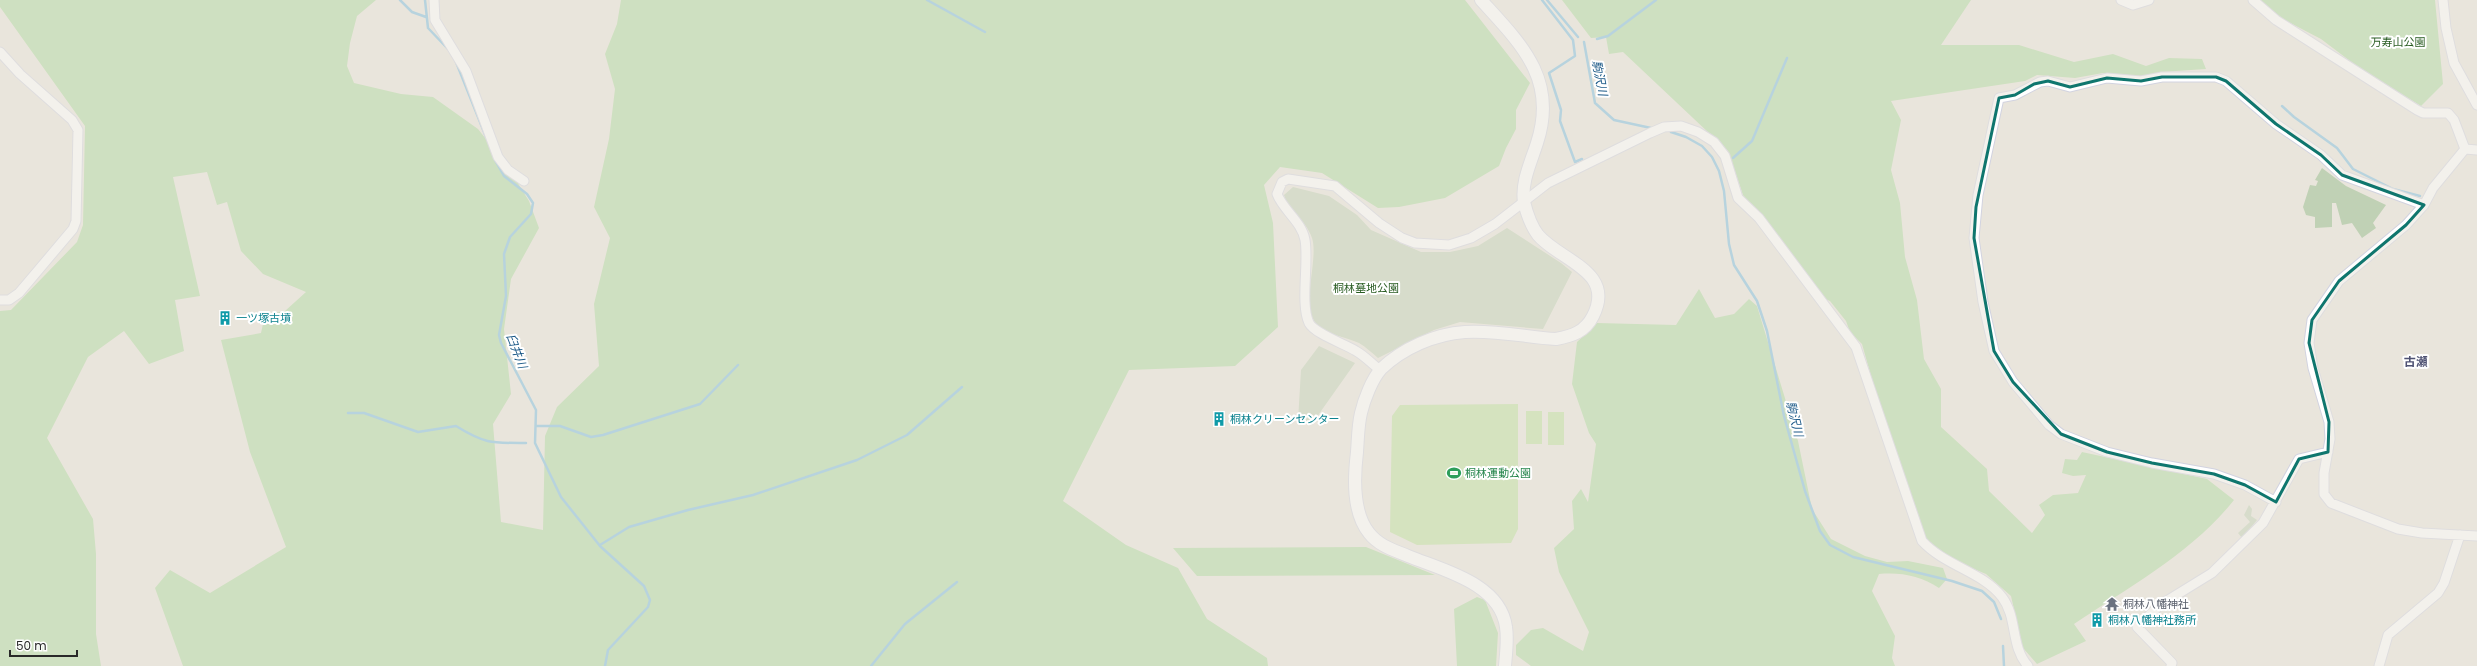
<svg xmlns="http://www.w3.org/2000/svg" width="2477" height="666" viewBox="0 0 2477 666" font-family="Poppins,'Noto Sans JP',sans-serif">
<style>
.green{fill:#aed99f}
.cemetery{fill:#c0d1b5}
.pitch{fill:#bddf9c}
.lines{fill:none;stroke-linecap:round;stroke-linejoin:round}
.stream{stroke:#7bbcdf;stroke-width:2.5}
.minor-casing{stroke:#d2d3e0;stroke-width:11}
.tertiary-casing{stroke:#d2d3e0;stroke-width:14}
.minor{stroke:#fff;stroke-width:9}
.tertiary{stroke:#fff;stroke-width:12}
.marked{fill:none;stroke:#0f766e;stroke-width:3;stroke-linejoin:round}
.labels{text-anchor:middle;dominant-baseline:central;stroke-width:4;stroke-linejoin:round;paint-order:stroke}
.park-label{font-size:11px;fill:#295c22;stroke:#fff}
.culture-label{font-size:11px;fill:#0d838f;stroke:#fff;text-anchor:start}
.leisure-label{font-size:11px;fill:#27864d;stroke:#fff;text-anchor:start}
.worship-label{font-size:11px;fill:#5b616d;stroke:#fff;text-anchor:start}
.water-label{font-size:12px;font-style:italic;fill:#1d5a88;stroke:#fff}
.neighbourhood-label{font-size:12px;font-weight:bold;fill:#4f5273;stroke:#fff}
</style>
<rect width="100%" height="100%" fill="#e9e5dc"/>
<path class="green" d="M 0,0 L 376,0 L 357,16 L 350,43 L 347,66 L 354,83 L 401,94 L 433,97 L 478,129 L 507,166 L 529,201 L 539,228 L 511,279 L 504,329 L 511,394 L 493,424 L 501,522 L 543,530 L 545,436 L 557,407 L 599,366 L 594,304 L 610,238 L 594,207 L 609,139 L 615,89 L 605,54 L 617,24 L 621,0 L 1465,0 L 1530,83 L 1516,110 L 1516,129 L 1506,148 L 1499,166 L 1445,198 L 1399,207 L 1378,208 L 1322,173 L 1280,167 L 1264,185 L 1273,223 L 1278,327 L 1235,366 L 1129,370 L 1063,501 L 1126,545 L 1178,568 L 1207,619 L 1267,658 L 1268,666 L 183,666 L 155,588 L 170,570 L 210,593 L 286,547 L 250,452 L 221,340 L 261,333 L 265,315 L 285,311 L 306,292 L 263,274 L 241,251 L 227,202 L 217,205 L 207,172 L 173,177 L 200,296 L 175,300 L 184,351 L 149,364 L 124,331 L 88,357 L 47,438 L 93,519 L 96,554 L 96,634 L 101,666 L 0,666 L 0,311 L 11,310 L 77,242 L 83,225 L 85,126 L 0,7 Z
M 1562,0 L 1971,0 L 1941,45 L 2019,45 L 2074,62 L 2113,54 L 2146,66 L 2169,58 L 2202,59 L 2206,69 L 2161,72 L 2142,77 L 2103,73 L 2075,78 L 2037,75 L 2025,81 L 1891,101 L 1901,120 L 1891,170 L 1900,203 L 1905,257 L 1917,300 L 1924,359 L 1941,389 L 1941,427 L 1987,469 L 1989,491 L 2032,533 L 2045,515 L 2039,505 L 2053,495 L 2078,493 L 2086,475 L 2073,476 L 2062,473 L 2065,459 L 2077,460 L 2082,452 L 2207,479 L 2234,500 C 2193,552 2129,587 2074,624 L 2086,641 L 2037,664 L 2023,648 L 2011,596 L 1986,574 L 1957,562 L 1927,541 L 1875,390 L 1862,344 L 1850,332 L 1846,321 L 1830,301 L 1821,297 L 1743,195 L 1728,151 L 1623,52 L 1609,54 L 1606,37 L 1591,38 Z
M 2260,0 L 2435,0 L 2443,84 L 2421,106 L 2362,70 L 2321,39 L 2277,16 Z
M 1699,289 L 1715,318 L 1734,314 L 1749,299 L 1757,306 L 1798,441 L 1812,509 L 1831,539 L 1865,556 L 1887,562 L 1908,561 L 1943,568 L 1947,579 L 1939,588 C 1921,576 1901,572 1879,574 L 1872,591 L 1895,636 L 1892,658 L 1895,666 L 1531,666 L 1516,655 L 1516,645 L 1531,630 L 1543,628 L 1583,651 L 1589,632 L 1559,572 L 1554,548 L 1574,529 L 1572,501 L 1581,489 L 1588,502 L 1596,444 L 1589,433 L 1572,384 L 1577,342 L 1597,323 L 1676,325 Z
M 1366,547 L 1435,575 L 1197,576 L 1173,548 Z
M 1477,597 L 1485,600 L 1498,633 L 1496,666 L 1457,666 L 1454,609 Z"/>
<path class="cemetery" d="M 2322,168 L 2346,186 L 2386,205 L 2373,223 L 2376,228 L 2362,238 L 2352,223 L 2342,225 L 2336,203 L 2332,203 L 2332,227 L 2315,228 L 2315,217 L 2306,215 L 2303,207 L 2310,185 L 2316,186 L 2318,181 L 2315,180 Z
M 1293,187 L 1329,196 L 1357,215 L 1371,230 L 1421,252 L 1450,252 L 1478,246 L 1507,228 L 1561,263 L 1572,272 L 1543,329 L 1460,322 L 1434,330 L 1378,358 C 1372,353 1366,347 1359,343 C 1346,337 1327,335 1317,325 C 1300,306 1319,259 1312,238 C 1306,219 1288,212 1284,195 Z
M 1319,346 L 1355,363 L 1314,421 L 1298,421 L 1301,370 Z
M 2249,505 L 2252,509 L 2251,516 L 2257,520 L 2242,538 L 2238,533 L 2250,522 L 2244,515 Z"/>
<path class="pitch" d="M 1518,404 L 1518,529 L 1511,543 L 1417,545 L 1390,532 L 1392,416 L 1400,405 Z
M 1526,411 L 1542,411 L 1542,444 L 1526,444 Z
M 1548,412 L 1564,412 L 1564,445 L 1548,445 Z"/>
<g class="lines">
<path class="stream" d="M 400,0 L 412,12 L 426,17
M 425,0 L 428,28 L 448,49
M 927,0 L 985,32
M 1542,0 L 1573,40 L 1575,56 L 1549,73 L 1561,110 L 1560,121 L 1575,162 L 1582,159
M 1547,0 L 1578,37
M 1597,39 L 1608,36 L 1656,0
M 1584,42 L 1595,103 L 1614,120 L 1651,128
M 456,62 L 486,137
M 2282,106 L 2294,117 L 2337,148 L 2353,169 L 2393,189 L 2420,196
M 1671,132 L 1686,137 L 1702,146 L 1712,157 L 1719,171 L 1724,191 L 1729,244 L 1734,265 L 1757,301 L 1767,331 L 1784,416 L 1805,491 L 1820,531 L 1830,545 L 1853,557 L 1952,581 L 1982,591 L 1994,602 L 2001,619
M 1733,158 L 1752,141 L 1787,58
M 495,160 L 504,176 L 527,194 L 533,203 L 531,214 L 510,237 L 504,254 L 506,296 L 499,335 L 501,343 L 536,410 L 535,443 L 561,497 L 600,546 L 644,586 L 650,600 L 648,607 L 608,650 L 605,666
M 348,413 L 364,413 L 418,432 L 456,426 C 485,444 492,443 526,443
M 536,426 L 560,426 L 591,437 L 603,435 L 700,404 L 738,365
M 600,545 L 629,527 L 688,510 L 753,495 L 857,460 L 907,435 L 962,387
M 2003,646 L 2004,666
M 871,666 L 905,624 L 957,582"/>
<defs>
<path id="minor" d="M 434,0 L 435,20 L 466,71 L 498,157 L 508,170 L 524,181
M 2121,0 L 2133,5 L 2149,0
M 2253,0 L 2276,20 L 2417,110 L 2423,113 L 2448,113 L 2454,120 L 2465,149
M 2443,0 L 2446,28 L 2454,63 L 2477,105
M 0,52 L 20,74 L 72,120 L 78,130 L 76,221 L 73,229 L 19,293 L 9,300 L 0,300
M 2477,150 L 2465,149 L 2433,188 L 2424,205 L 2406,225 L 2339,281 L 2312,320 L 2309,343 L 2313,368 L 2329,422 L 2330,439 L 2324,473 L 2324,494 L 2331,503 L 2398,529 L 2422,533 L 2477,536
M 1380,370 C 1372,364 1365,356 1356,351 C 1345,344 1315,334 1309,323 C 1300,304 1309,262 1305,240 C 1302,222 1283,210 1277,194 L 1282,182 L 1288,179 L 1335,186 L 1379,223 L 1402,238 L 1415,243 L 1449,245 L 1471,238 L 1495,224 L 1548,183 L 1650,133 L 1664,127 L 1681,126 L 1698,132 L 1714,142 L 1725,156 L 1738,198 L 1759,218 L 1856,347 L 1922,541 C 1945,566 1983,572 2002,597 C 2018,618 2010,646 2028,666
M 2276,502 L 2245,485 L 2214,474 L 2152,463 L 2107,452 L 2061,434 L 2049,425 L 2013,382 L 1994,351 L 1983,302 L 1974,238 L 1978,195 L 1999,98 L 2015,95 L 2040,82 L 2048,81 L 2070,87 L 2107,78 L 2141,81 L 2162,77 L 2216,77 L 2226,81 L 2276,124 L 2321,155 L 2342,175 L 2424,205
M 2171,666 L 2172,663 L 2137,627 L 2160,605 L 2212,573 L 2263,523 L 2299,459 L 2328,452
M 2379,666 L 2388,635 L 2438,593 L 2444,583 L 2460,535"/>
<path id="tertiary" d="M 1481,0 C 1521,44 1558,79 1537,143 C 1531,162 1521,182 1524,202 C 1527,214 1531,226 1538,235 C 1560,261 1616,271 1593,316 C 1585,332 1572,336 1556,339 C 1526,337 1495,330 1465,332 C 1435,334 1403,348 1381,369 C 1372,379 1364,400 1361,413 C 1358,425 1358,439 1357,452 C 1354,477 1352,512 1369,533 C 1379,546 1394,550 1408,556 C 1442,570 1500,583 1506,627 C 1508,639 1506,654 1505,666"/>
</defs>
<use href="#minor" class="minor-casing"/>
<use href="#tertiary" class="tertiary-casing"/>
<use href="#minor" class="minor"/>
<use href="#tertiary" class="tertiary"/>
</g>
<path d="M0 0H2477V666H0ZM 2162,77 L 2216,77 L 2226,81 L 2276,124 L 2321,155 L 2342,175 L 2424,205 L 2406,225 L 2339,281 L 2312,320 L 2309,343 L 2329,422 L 2328,452 L 2299,459 L 2276,502 L 2245,485 L 2214,474 L 2152,463 L 2107,452 L 2061,434 L 2013,382 L 1994,351 L 1974,238 L 1976,207 L 1999,98 L 2015,95 L 2034,84 L 2048,81 L 2070,87 L 2107,78 L 2141,81 Z" fill="#e9e5dc" fill-opacity=".55" fill-rule="evenodd"/>
<path class="marked" d="M 2162,77 L 2216,77 L 2226,81 L 2276,124 L 2321,155 L 2342,175 L 2424,205 L 2406,225 L 2339,281 L 2312,320 L 2309,343 L 2329,422 L 2328,452 L 2299,459 L 2276,502 L 2245,485 L 2214,474 L 2152,463 L 2107,452 L 2061,434 L 2013,382 L 1994,351 L 1974,238 L 1976,207 L 1999,98 L 2015,95 L 2034,84 L 2048,81 L 2070,87 L 2107,78 L 2141,81 Z"/>
<defs>
<symbol id="building-bare" viewBox="-9 -9 18 18"><path d="M-4-6H4V6H1V3H-1V6H-4ZM-2.5-4.3h1.7v1.8h-1.7ZM.8-4.3h1.7v1.8H.8ZM-2.5-1h1.7V.8h-1.7ZM.8-1h1.7V.8H.8Z" fill="#0f9aa8" stroke="#fff" stroke-width="2.5" paint-order="stroke"/></symbol>
<symbol id="stadium-bare" viewBox="-9 -9 18 18"><path d="M0-5a6.5 5 0 1 0 0 10a6.5 5 0 1 0 0-10ZM-3.5-1.8h7v3.6h-7Z" fill="#2e9e5b" stroke="#fff" stroke-width="2.5" paint-order="stroke"/></symbol>
<symbol id="temple-bare" viewBox="-9 -9 18 18"><path d="M0-6L5-2H3V0L6.5 2.5H4V6H1.5V3h-3V6H-4V2.5H-6.5L-3 0V-2H-5Z" fill="#6b7280" stroke="#fff" stroke-width="2.5" paint-order="stroke"/></symbol>
</defs>
<g fill-rule="evenodd">
<use href="#building-bare" x="215" y="308" width="20" height="20"/>
<use href="#building-bare" x="1209" y="409" width="20" height="20"/>
<use href="#stadium-bare" x="1444" y="463" width="20" height="20"/>
<use href="#temple-bare" x="2102" y="594" width="20" height="20"/>
<use href="#building-bare" x="2087" y="610" width="20" height="20"/>
</g>
<g class="labels">
<g class="park-label">
<text x="2398" y="42">万寿山公園</text>
<text x="1366" y="288">桐林墓地公園</text>
</g>
<g class="culture-label">
<text x="236" y="318">一ツ塚古墳</text>
<text x="1230" y="419">桐林クリーンセンター</text>
<text x="2108" y="620">桐林八幡神社務所</text>
</g>
<g class="leisure-label">
<text x="1465" y="473">桐林運動公園</text>
</g>
<g class="worship-label">
<text x="2123" y="604">桐林八幡神社</text>
</g>
<g class="water-label">
<text transform="translate(1600 78) rotate(79)">駒沢川</text>
<text transform="translate(517 351) rotate(69)">臼井川</text>
<text transform="translate(1795 419) rotate(76)">駒沢川</text>
</g>
<g class="neighbourhood-label">
<text x="2416" y="361">古瀬</text>
</g>
</g>
<path d="M10 650v6h67v-6" fill="none" stroke="#292929" stroke-width="2"/>
<text x="16" y="650" font-size="12" fill="#292929" stroke="#ffffff" stroke-width="3" paint-order="stroke">50 m</text>
</svg>
